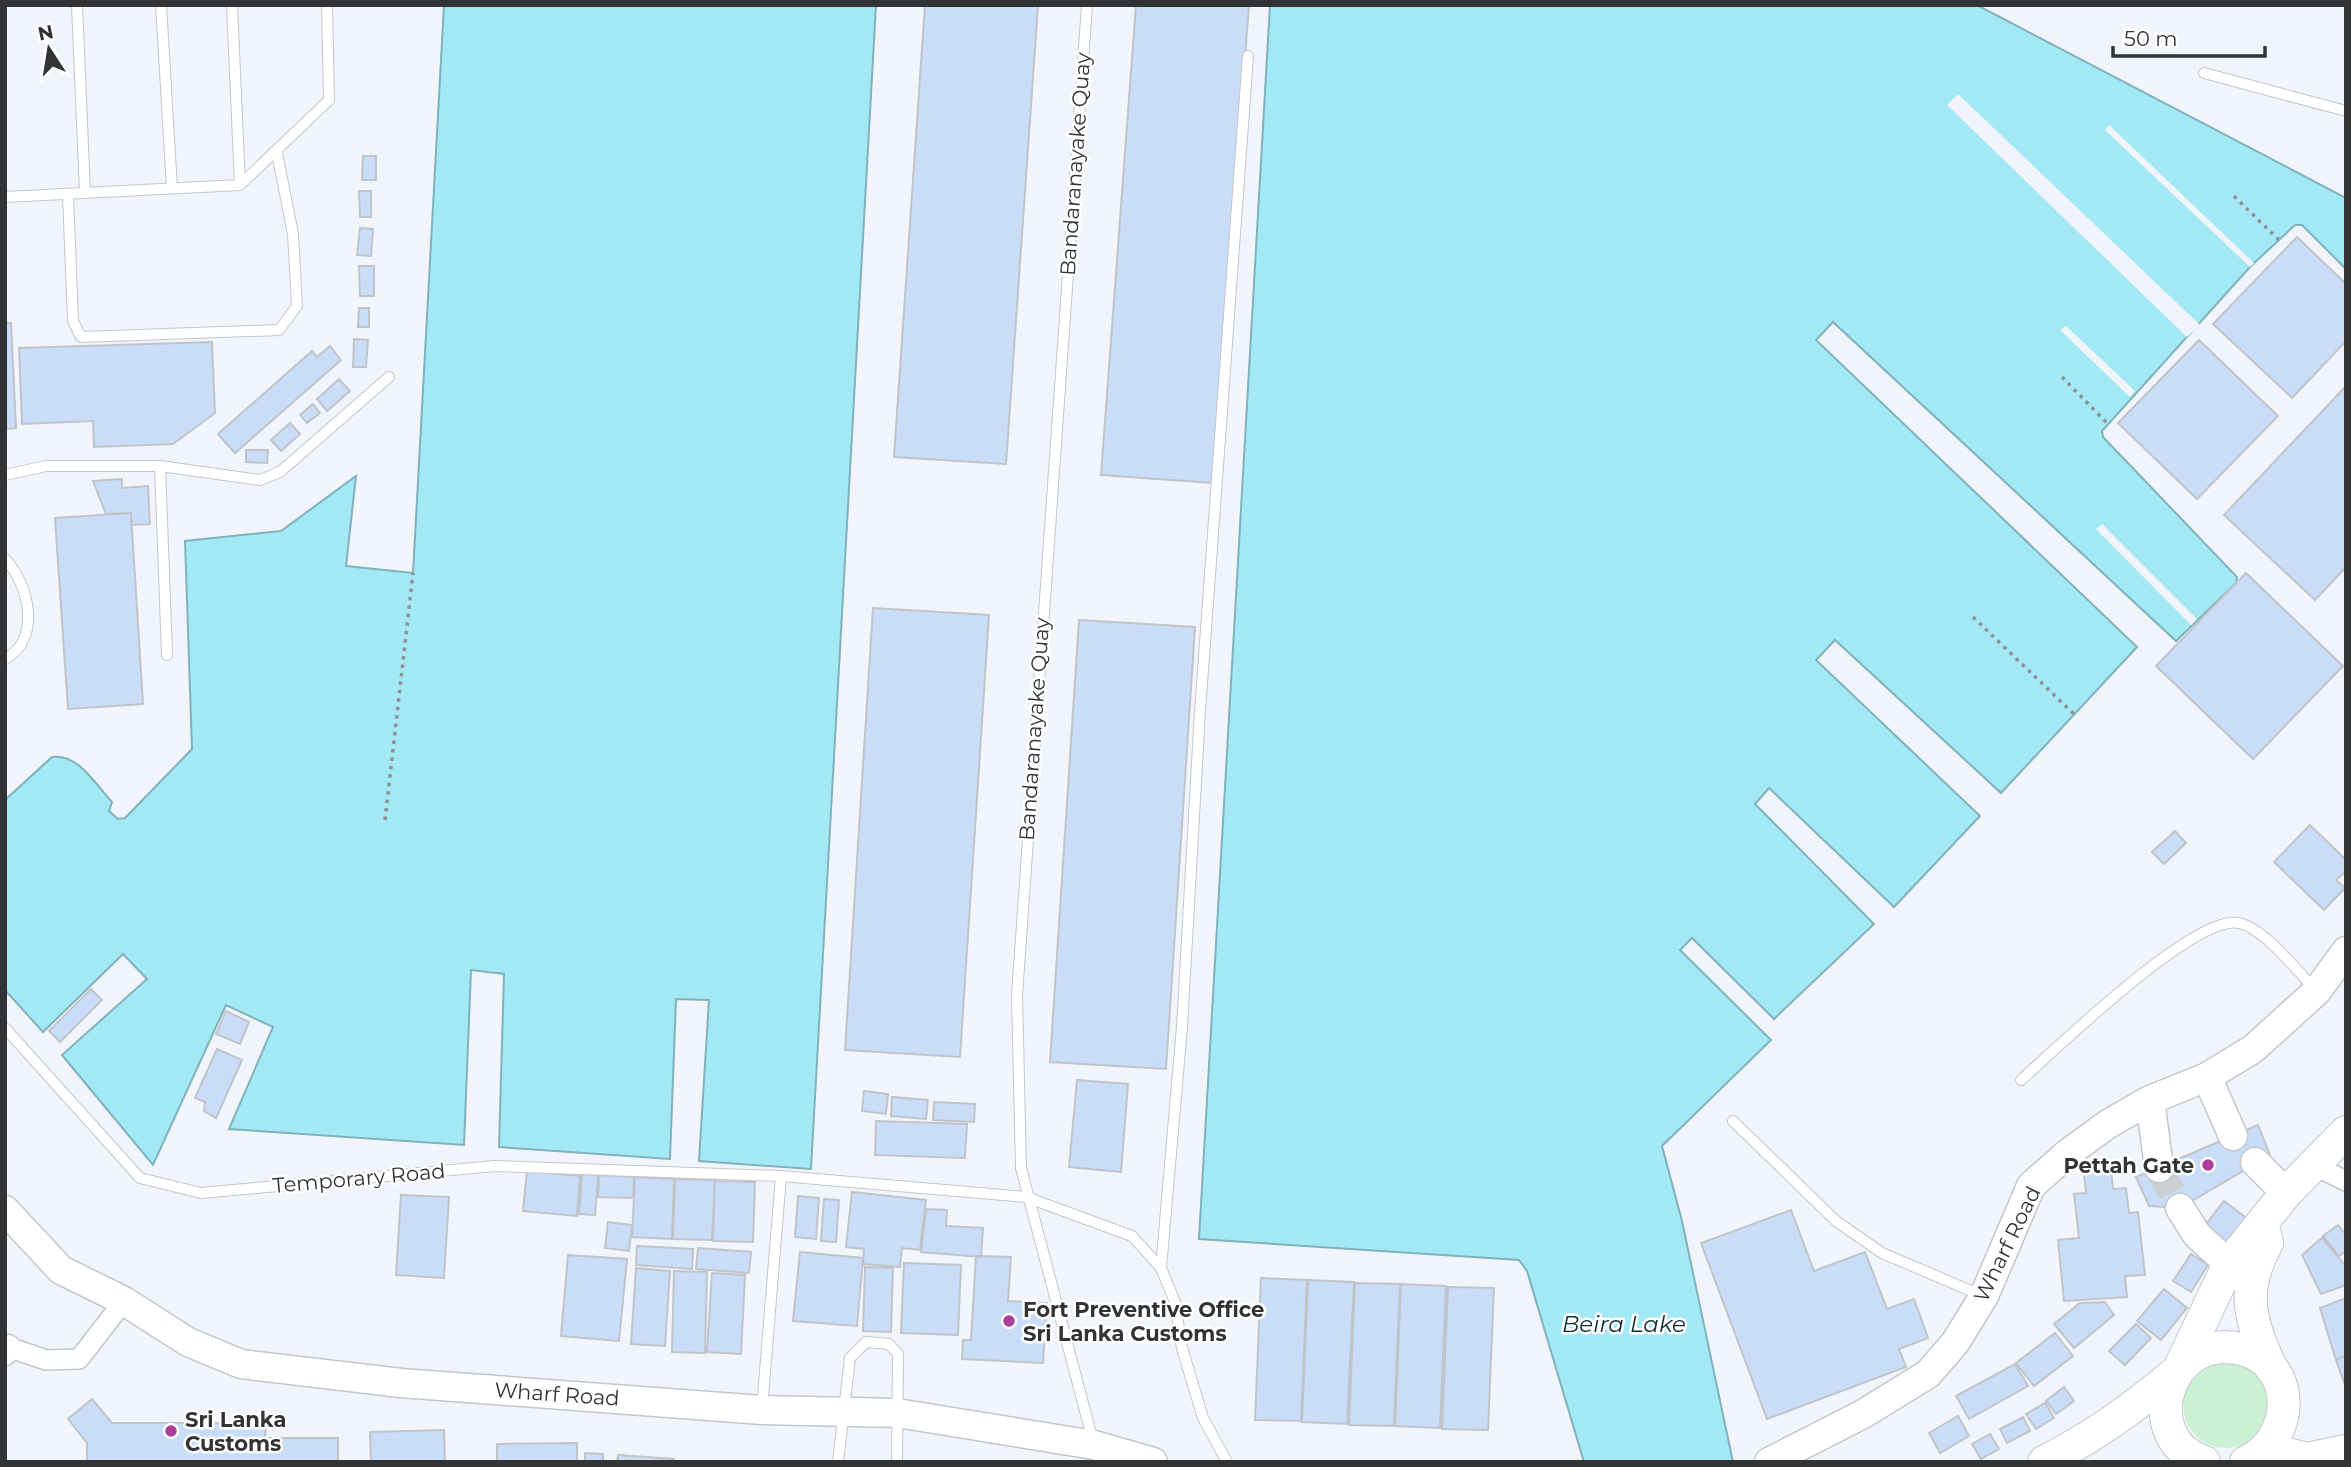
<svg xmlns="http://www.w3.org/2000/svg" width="2351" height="1467" viewBox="0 0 2351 1467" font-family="Montserrat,sans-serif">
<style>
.green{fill:#caf1d4}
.water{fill:#a2e8f5;stroke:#80b2bb;stroke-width:2}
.pier{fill:#f1f5fb}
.building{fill:#c9ddf8;stroke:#c0c4c9;stroke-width:2}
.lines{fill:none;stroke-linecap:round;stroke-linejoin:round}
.secondary-tunnel{stroke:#cbced3;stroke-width:28;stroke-dasharray:28 14;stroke-linecap:butt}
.service-casing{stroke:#c3c6cc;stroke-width:12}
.minor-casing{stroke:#c3c6cc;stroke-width:22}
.tertiary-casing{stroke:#c3c6cc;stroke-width:27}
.secondary-casing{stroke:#c3c6cc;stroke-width:31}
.primary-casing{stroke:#c3c6cc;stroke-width:34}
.path{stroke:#8e9195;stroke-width:3.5;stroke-dasharray:3.5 5;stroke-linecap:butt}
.service{stroke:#fff;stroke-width:10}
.minor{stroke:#fff;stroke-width:19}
.tertiary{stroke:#fff;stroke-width:24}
.secondary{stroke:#fff;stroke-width:28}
.primary{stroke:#fff;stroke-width:32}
.poi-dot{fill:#ad3e9c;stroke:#fff;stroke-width:2.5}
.labels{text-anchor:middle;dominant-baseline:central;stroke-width:5;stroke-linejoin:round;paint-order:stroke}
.street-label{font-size:21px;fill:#313335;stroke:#fff}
.poi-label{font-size:21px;font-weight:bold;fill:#313335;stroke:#fff;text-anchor:start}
.water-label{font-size:23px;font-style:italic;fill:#0d3036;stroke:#fff}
</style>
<rect width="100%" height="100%" fill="#f1f5fb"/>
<path class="green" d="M2183 1405a43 43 0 1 1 86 0a43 43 0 1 1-86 0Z"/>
<path class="water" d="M 444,5 L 876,5 L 811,1169 L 699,1161 L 709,1000 L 676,999 L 670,1159 L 499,1147 L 504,974 L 471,970 L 464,1145 L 229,1129 L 273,1027 L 226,1005 L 153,1165 L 62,1055 L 147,979 L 123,954 L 43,1032 L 5,990 L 5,800 L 52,757 C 78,753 96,785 112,802 L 109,811 L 118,819 L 125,818 L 192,749 L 185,541 L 281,531 L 356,476 L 346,566 L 413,573 Z
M 1270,5 L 1977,5 L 2346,198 L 2346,269 L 2302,225 L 2295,225 L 2250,267 L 2102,431 L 2103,437 L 2237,577 L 2236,583 L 2176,641 L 1833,322 L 1816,340 L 2137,647 L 2001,793 L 1835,640 L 1816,660 L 1980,816 L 1894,907 L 1769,788 L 1755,804 L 1874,924 L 1774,1019 L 1692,938 L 1680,950 L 1771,1040 L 1662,1146 L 1682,1221 L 1733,1462 L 1584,1462 L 1527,1271 L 1519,1260 L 1199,1239 Z"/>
<path class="pier" d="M 1958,94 L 2200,325 L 2187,337 L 1947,105 Z
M 2109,125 L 2254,263 L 2250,267 L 2105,130 Z
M 2066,326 L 2135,391 L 2130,397 L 2060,330 Z
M 2102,524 L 2197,619 L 2191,625 L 2096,529 Z"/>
<path class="building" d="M 925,5 L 1038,5 L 1006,464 L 894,457 Z
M 1136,5 L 1249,5 L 1213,483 L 1101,475 Z
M 363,156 L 376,156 L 376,180 L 362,180 Z
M 359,191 L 371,191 L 371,217 L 360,217 Z
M 360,228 L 373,229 L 371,256 L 357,255 Z
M 2297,237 L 2346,284 L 2346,341 L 2292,398 L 2213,324 Z
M 359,266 L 374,266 L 374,296 L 360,296 Z
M 359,308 L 369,308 L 369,327 L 358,327 Z
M 5,323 L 11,323 L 16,428 L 5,429 Z
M 354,339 L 368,340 L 366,367 L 353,367 Z
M 2199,340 L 2278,416 L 2197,499 L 2118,423 Z
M 212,342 L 215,413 L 173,444 L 94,447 L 93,421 L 22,424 L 19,348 Z
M 330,346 L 341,360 L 235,453 L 218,434 L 312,351 L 317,357 Z
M 339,379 L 350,391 L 327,411 L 317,399 Z
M 2346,386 L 2346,567 L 2315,600 L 2224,515 Z
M 313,404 L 320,413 L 307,423 L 300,415 Z
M 290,423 L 300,434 L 281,451 L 271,440 Z
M 246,450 L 268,450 L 267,463 L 246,462 Z
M 122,479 L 122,488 L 148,486 L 150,524 L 131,525 L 131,513 L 106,514 L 93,481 Z
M 131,513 L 143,704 L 68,709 L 55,518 Z
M 2246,573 L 2343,666 L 2253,759 L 2156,666 Z
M 873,608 L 989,615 L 960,1057 L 845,1050 Z
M 1079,620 L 1195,627 L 1166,1069 L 1050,1062 Z
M 2310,825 L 2346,860 L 2346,871 L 2336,880 L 2345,888 L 2324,910 L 2274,862 Z
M 2175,831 L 2186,843 L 2164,864 L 2152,852 Z
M 91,989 L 102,1000 L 60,1042 L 49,1031 Z
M 226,1011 L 249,1022 L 240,1044 L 216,1034 Z
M 217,1049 L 242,1060 L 216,1118 L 204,1111 L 205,1102 L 195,1098 Z
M 1077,1080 L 1128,1084 L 1121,1172 L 1069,1167 Z
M 864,1091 L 888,1094 L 886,1114 L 862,1111 Z
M 892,1097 L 928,1100 L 926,1119 L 891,1116 Z
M 934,1102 L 975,1104 L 974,1122 L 933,1120 Z
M 876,1121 L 967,1124 L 965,1158 L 875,1155 Z
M 2258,1125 L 2270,1155 L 2180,1208 L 2149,1206 L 2136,1177 Z
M 2111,1170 L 2113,1189 L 2126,1188 L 2129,1213 L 2138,1212 L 2145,1275 L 2125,1276 L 2127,1297 L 2064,1301 L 2058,1240 L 2079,1238 L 2074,1194 L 2086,1193 L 2084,1173 Z
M 527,1171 L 580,1176 L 577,1216 L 523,1211 Z
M 582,1174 L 598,1175 L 595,1215 L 579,1214 Z
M 599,1175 L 634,1177 L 633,1198 L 598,1197 Z
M 635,1177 L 674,1179 L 672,1239 L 632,1237 Z
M 675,1179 L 715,1180 L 712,1240 L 673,1239 Z
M 715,1181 L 755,1182 L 753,1242 L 713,1241 Z
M 852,1192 L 926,1200 L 920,1250 L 902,1248 L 900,1267 L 863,1264 L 864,1249 L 846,1247 Z
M 401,1195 L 449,1197 L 444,1278 L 396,1275 Z
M 798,1196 L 819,1198 L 816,1239 L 795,1237 Z
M 824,1199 L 839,1200 L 836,1242 L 821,1241 Z
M 2224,1201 L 2250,1221 L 2229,1248 L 2203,1228 Z
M 926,1209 L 947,1210 L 946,1226 L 983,1228 L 981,1257 L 921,1252 Z
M 1791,1210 L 1814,1271 L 1865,1252 L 1887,1309 L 1914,1299 L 1928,1338 L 1899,1349 L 1906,1367 L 1767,1419 L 1701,1243 Z
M 608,1222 L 632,1225 L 629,1251 L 605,1248 Z
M 2338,1225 L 2346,1235 L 2346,1251 L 2339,1256 L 2323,1236 Z
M 2322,1238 L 2346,1266 L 2346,1285 L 2321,1294 L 2302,1255 Z
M 637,1246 L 693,1249 L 692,1269 L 636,1265 Z
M 698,1248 L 751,1252 L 749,1273 L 696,1269 Z
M 800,1252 L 863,1258 L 857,1326 L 793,1321 Z
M 2191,1254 L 2208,1265 L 2191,1292 L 2173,1281 Z
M 568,1255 L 627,1259 L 619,1341 L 561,1336 Z
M 976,1256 L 1011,1257 L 1008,1301 L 1047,1303 L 1043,1363 L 962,1359 L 963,1340 L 971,1340 Z
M 904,1263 L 961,1265 L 958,1335 L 901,1333 Z
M 865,1267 L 893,1268 L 891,1332 L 863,1331 Z
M 636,1268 L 670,1271 L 665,1346 L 631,1344 Z
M 674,1271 L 707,1272 L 705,1353 L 672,1352 Z
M 712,1273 L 745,1275 L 741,1354 L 707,1352 Z
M 1261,1278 L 1307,1280 L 1301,1421 L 1255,1420 Z
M 1308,1280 L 1354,1282 L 1347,1424 L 1302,1422 Z
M 1355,1283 L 1401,1284 L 1395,1426 L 1349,1425 Z
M 1400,1284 L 1446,1286 L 1440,1428 L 1394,1426 Z
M 1448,1287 L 1494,1288 L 1488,1430 L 1442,1429 Z
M 2164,1289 L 2187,1308 L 2161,1340 L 2137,1321 Z
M 2346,1298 L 2346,1355 L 2336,1360 L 2320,1308 Z
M 2105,1302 L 2114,1315 L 2074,1348 L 2054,1324 L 2080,1303 Z
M 2136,1324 L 2151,1338 L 2125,1365 L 2109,1351 Z
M 2055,1333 L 2073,1356 L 2034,1386 L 2016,1363 Z
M 2346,1355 L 2346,1388 L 2336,1360 Z
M 2015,1364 L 2028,1386 L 1969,1419 L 1956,1396 Z
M 2064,1387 L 2074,1401 L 2056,1414 L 2046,1401 Z
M 92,1399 L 112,1423 L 266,1423 L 265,1438 L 338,1438 L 338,1462 L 87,1462 L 87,1443 L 68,1419 Z
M 2045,1403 L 2054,1418 L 2036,1429 L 2026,1414 Z
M 1958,1416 L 1969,1436 L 1940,1453 L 1929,1433 Z
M 2023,1417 L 2030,1431 L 2007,1443 L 2000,1429 Z
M 444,1430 L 445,1462 L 371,1462 L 370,1432 Z
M 1990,1434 L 1999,1449 L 1981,1459 L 1972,1444 Z
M 577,1443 L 577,1462 L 497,1462 L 497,1444 Z
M 585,1453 L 603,1454 L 603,1462 L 585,1462 Z
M 618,1455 L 674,1459 L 674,1462 L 617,1462 Z"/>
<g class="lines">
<path class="secondary-tunnel" d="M 2159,1168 L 2180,1208"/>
<defs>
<path id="service" d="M 77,5 L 85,193
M 161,5 L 172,188
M 1087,5 L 1017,995 L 1021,1168 L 1093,1441
M 2204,73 L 2346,111
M 240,185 L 329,100 L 327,5
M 68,194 L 73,321 L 81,337 L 279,330 L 297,306 L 293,234 L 277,153
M 5,197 L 240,185 L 232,5
M 160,466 L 167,655
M 5,475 L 46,466 L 160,466 L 260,480 L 280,472 L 389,377
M 5,559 C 29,584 42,639 5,659
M 5,1028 L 140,1178 L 201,1193 L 495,1166 L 781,1176
M 2021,1080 C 2057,1048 2195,914 2239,923 C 2265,929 2296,970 2315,989
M 1733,1121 L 1836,1221 L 1882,1253 L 1983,1296
M 1161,1268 L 1182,1027 L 1200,711 L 1248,56
M 762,1409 L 781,1176 L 1026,1197 L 1132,1236 L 1161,1268 L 1175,1302 L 1182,1348 L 1203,1418 L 1227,1462
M 838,1462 L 850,1358 L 866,1342 L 889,1344 L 898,1354 L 897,1462"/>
<path id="minor" d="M 2313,1165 L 2346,1181
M 8,1347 L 46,1360 L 79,1359 L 124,1301"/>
<path id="tertiary" d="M 5,1353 L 8,1347"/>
<path id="secondary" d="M 2207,1077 L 2233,1136
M 2150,1100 L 2159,1168
M 2255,1162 L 2286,1193
M 2180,1208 L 2197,1235 L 2229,1264
M 5,1210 L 61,1270 L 124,1301 L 188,1342 L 241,1364 L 401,1383 L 762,1410 L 897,1413 L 1094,1445 L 1153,1462
M 1769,1462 L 1863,1414 L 1928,1374 L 1955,1343 L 1984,1296 L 2031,1186 L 2067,1154 L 2108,1124 L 2150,1100 L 2207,1077 L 2253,1049 L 2317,991 L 2346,951"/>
<path id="primary" d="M 2264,1231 L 2267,1243 C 2240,1293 2250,1319 2271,1368
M 2179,1369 L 2229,1264 L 2286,1193 L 2346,1132
M 2267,1449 L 2307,1459 L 2346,1451
M 2044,1462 C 2095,1436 2132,1409 2175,1373
M 2204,1462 C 2135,1439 2167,1331 2241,1349 C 2298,1363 2296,1439 2246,1462"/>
</defs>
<use href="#service" class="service-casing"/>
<use href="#minor" class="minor-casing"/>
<use href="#tertiary" class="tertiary-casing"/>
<use href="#secondary" class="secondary-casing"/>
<use href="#primary" class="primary-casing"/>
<path class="path" d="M 2234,196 L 2279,240
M 2062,377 L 2107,423
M 1973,617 L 2077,717
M 385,820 L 413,573"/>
<use href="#service" class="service"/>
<use href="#minor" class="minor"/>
<use href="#tertiary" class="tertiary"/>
<use href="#secondary" class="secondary"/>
<use href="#primary" class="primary"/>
</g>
<g class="poi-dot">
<circle cx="2208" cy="1165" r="7"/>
<circle cx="1009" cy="1321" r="7"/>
<circle cx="171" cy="1431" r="7"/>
</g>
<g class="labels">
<g class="street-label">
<text transform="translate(1075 164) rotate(-86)">Bandaranayake Quay</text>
<text transform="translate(1034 729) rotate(-86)">Bandaranayake Quay</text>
<text transform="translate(359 1178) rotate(-5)">Temporary Road</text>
<text transform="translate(2007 1244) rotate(-64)">Wharf Road</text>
<text transform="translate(557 1394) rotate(4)">Wharf Road</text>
</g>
<g class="poi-label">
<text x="2194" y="1165" text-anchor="end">Pettah Gate</text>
<text x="1023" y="1309">Fort Preventive Office<tspan x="1023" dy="24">Sri Lanka Customs</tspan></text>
<text x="185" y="1419">Sri Lanka<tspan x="185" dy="24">Customs</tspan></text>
</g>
<g class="water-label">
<text x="1624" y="1324">Beira Lake</text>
</g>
</g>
<rect width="2351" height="1467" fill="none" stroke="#313335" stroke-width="14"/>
<g transform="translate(49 49) rotate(348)" stroke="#ffffff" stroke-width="5" paint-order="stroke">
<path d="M0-5L12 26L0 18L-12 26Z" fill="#313335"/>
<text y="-10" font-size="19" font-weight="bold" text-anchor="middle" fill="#313335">N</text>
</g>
<path d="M2113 46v10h152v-10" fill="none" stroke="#313335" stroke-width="3.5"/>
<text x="2124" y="46" font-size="21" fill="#313335" stroke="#ffffff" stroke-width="5" paint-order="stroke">50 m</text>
</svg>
